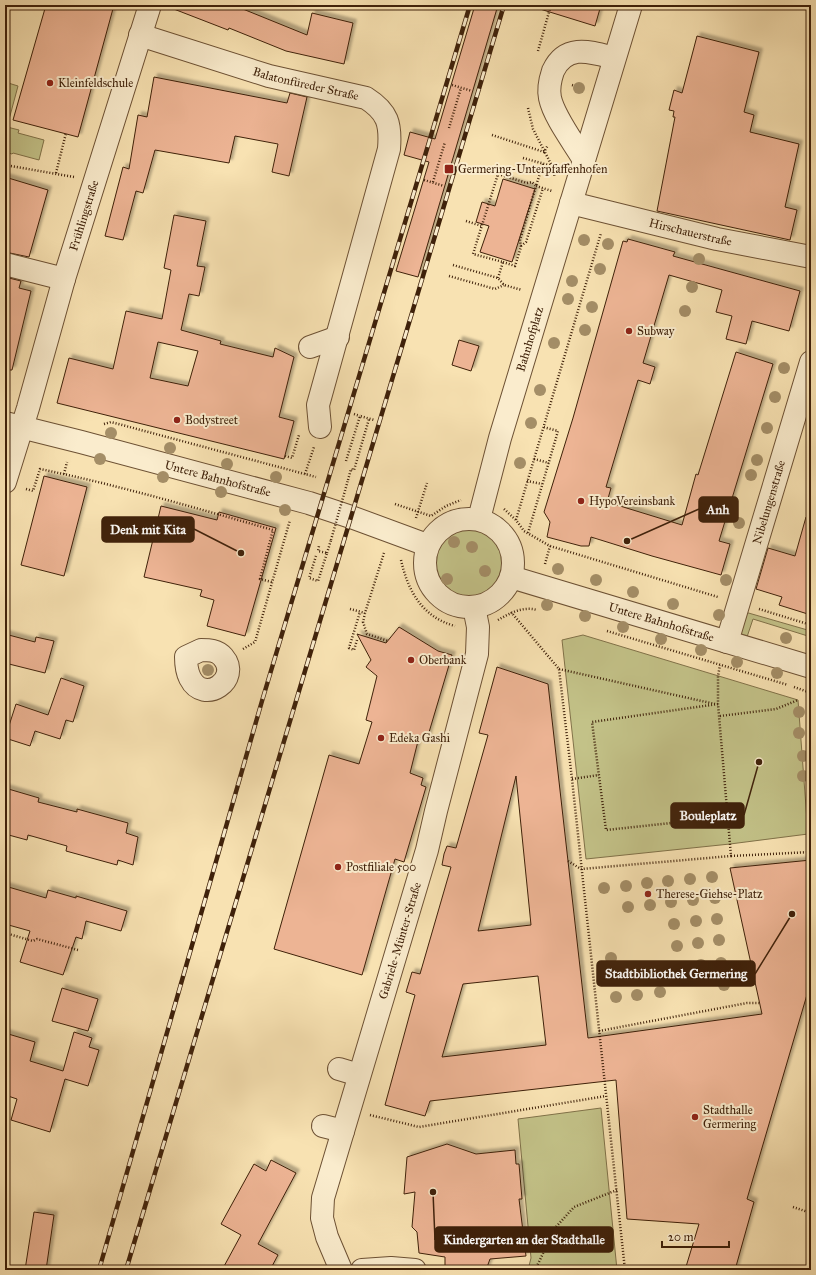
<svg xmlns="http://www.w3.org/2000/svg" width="816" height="1275" viewBox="0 0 816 1275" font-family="'IM FELL Great Primer',serif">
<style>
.green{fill:#c3c288;stroke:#817249}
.building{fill:#edb494;stroke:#3f210a;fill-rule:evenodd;filter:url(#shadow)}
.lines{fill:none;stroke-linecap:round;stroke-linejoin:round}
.minor-casing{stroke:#6d5134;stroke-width:24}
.path{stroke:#3f210a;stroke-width:2.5;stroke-dasharray:1 2;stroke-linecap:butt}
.minor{stroke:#faeccd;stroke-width:22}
.rail-casing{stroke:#3f210a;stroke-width:4.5}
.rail{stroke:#faeccd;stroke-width:3;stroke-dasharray:9;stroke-linecap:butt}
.path-bridge{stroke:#3f210a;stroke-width:2.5;stroke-dasharray:1 2;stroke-linecap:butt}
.tree{fill:#a48e67}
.poi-dot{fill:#8f2418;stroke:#faeccd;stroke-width:1.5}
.labels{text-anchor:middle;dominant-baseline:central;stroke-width:4;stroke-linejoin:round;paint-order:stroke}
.poi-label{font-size:12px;fill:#3f210a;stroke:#faeccd;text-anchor:start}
.street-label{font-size:12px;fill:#3f210a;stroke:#faeccd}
.leader{fill:none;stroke:#3f210a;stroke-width:1.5}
.callout-dot{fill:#3f210a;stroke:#faeccd;stroke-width:1.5}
.callout{fill:#3f210a;stroke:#3f210a;stroke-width:1.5}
.callout-label{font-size:13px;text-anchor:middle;font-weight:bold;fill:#fff}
</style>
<defs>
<filter id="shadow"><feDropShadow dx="3.5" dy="-3.5" stdDeviation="1" flood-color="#0004"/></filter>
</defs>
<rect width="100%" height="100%" fill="#f8e2b2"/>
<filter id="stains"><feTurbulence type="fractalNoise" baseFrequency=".005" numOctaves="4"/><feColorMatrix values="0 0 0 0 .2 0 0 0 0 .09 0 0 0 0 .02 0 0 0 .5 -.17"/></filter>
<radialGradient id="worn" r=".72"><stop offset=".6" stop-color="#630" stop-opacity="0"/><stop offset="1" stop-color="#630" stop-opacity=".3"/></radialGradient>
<path class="green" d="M 5,82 L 18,86 L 7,127 L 19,130 L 18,133 L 44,140 L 39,160 L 13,153 L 12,154 L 5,152 Z
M434 564a35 35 0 1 1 70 0a35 35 0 1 1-70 0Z
M 745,612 L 811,631 L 811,637 L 753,619 L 747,637 L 733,633 Z
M 583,635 L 798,700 L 808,834 L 730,844 L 586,859 L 562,640 Z
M 601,1108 L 617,1270 L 528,1270 L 531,1258 L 518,1119 Z"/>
<path class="building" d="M 46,5 L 114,5 L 78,137 L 13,120 Z
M 167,5 L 233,5 L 307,35 L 312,13 L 353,23 L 344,64 L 286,51 L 229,28 L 228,30 L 166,6 Z
M 475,5 L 498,5 L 418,277 L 396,271 L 429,162 L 404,155 L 410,132 L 435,139 Z
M 540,5 L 601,5 L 595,26 L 540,9 Z
M 697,36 L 759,52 L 744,112 L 754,115 L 750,132 L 799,144 L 785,207 L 797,210 L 790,240 L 657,211 L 675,117 L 673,117 L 674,111 L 669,110 L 674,90 L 682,93 Z
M 154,77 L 287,103 L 290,93 L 307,97 L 289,176 L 272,172 L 278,144 L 235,136 L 229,163 L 155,150 L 143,193 L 136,191 L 123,240 L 105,236 L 123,167 L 129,169 L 138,115 L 147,117 Z
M 5,177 L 48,190 L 29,257 L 5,252 Z
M 503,179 L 535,189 L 512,262 L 480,252 L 489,226 L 476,222 L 482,202 L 495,206 Z
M 174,215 L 206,221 L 197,266 L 205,267 L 199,296 L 189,294 L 181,330 L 221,341 L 220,344 L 273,357 L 275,348 L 294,357 L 279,417 L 294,421 L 284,459 L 57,403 L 69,358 L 113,369 L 126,311 L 162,319 L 171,270 L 164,268 ZM 158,342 L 198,351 L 188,386 L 150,378 Z
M 628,239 L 675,252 L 673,256 L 800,291 L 789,331 L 752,321 L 746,344 L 726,339 L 732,316 L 716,312 L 722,290 L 669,275 L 643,363 L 655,367 L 650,384 L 638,380 L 606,487 L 611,488 L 607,502 L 682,525 L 696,474 L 698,475 L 736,352 L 773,364 L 719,541 L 730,544 L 721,575 L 652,556 L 591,537 L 589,546 L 581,546 L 547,537 L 550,522 L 544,512 L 573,418 L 623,241 L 627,242 Z
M 5,277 L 21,281 L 19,288 L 31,291 L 12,370 L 5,370 Z
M 459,340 L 479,346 L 471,371 L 452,365 Z
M 44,476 L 87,487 L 64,576 L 21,565 Z
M 161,506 L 217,520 L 219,512 L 276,528 L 245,636 L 207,626 L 214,600 L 200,596 L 202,590 L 144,577 Z
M 806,517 L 811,517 L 811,615 L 779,605 L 782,597 L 756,589 L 768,548 L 795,556 Z
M 399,627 L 438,651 L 452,655 L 427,739 L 419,737 L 410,773 L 423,778 L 421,785 L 426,787 L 404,862 L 395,859 L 362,975 L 274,949 L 329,755 L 359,764 L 372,722 L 366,720 L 377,676 L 366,667 L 371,660 L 357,634 L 386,643 Z
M 5,634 L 35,642 L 36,637 L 54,641 L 45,673 L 5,663 Z
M 497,667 L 548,684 L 588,1038 L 762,1014 L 730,868 L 811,860 L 811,981 L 747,1199 L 754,1202 L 735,1270 L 685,1270 L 699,1224 L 627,1219 L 616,1080 L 430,1101 L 425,1116 L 385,1105 L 415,995 L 406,992 L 412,972 L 420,974 L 451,867 L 442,865 L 444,854 L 447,846 L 456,848 L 488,735 L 479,733 ZM 516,776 L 531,925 L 478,931 ZM 538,976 L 546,1045 L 442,1057 L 463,984 Z
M 61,678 L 84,686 L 73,722 L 66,720 L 60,739 L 35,731 L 30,746 L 5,738 L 16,704 L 48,715 Z
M 5,788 L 39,798 L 38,802 L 77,812 L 77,809 L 128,823 L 126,833 L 138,837 L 133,865 L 118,860 L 117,865 L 66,851 L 67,846 L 28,835 L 27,840 L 5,834 Z
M 5,886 L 46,898 L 48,890 L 76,898 L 76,896 L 127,911 L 121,931 L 86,921 L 82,939 L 76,937 L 63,975 L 20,962 L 30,931 L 5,924 Z
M 62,988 L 98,999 L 88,1031 L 52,1021 Z
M 74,1032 L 92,1038 L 89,1047 L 99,1050 L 88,1086 L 65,1079 L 50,1132 L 11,1120 L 17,1099 L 5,1095 L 5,1033 L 35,1042 L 30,1061 L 63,1071 Z
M 447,1144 L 476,1154 L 515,1150 L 516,1164 L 519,1164 L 522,1199 L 519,1199 L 526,1256 L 490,1259 L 486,1270 L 477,1270 L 467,1266 L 445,1266 L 445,1257 L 419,1253 L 417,1232 L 412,1227 L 415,1192 L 404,1194 L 407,1157 Z
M 271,1160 L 296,1173 L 258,1244 L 278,1255 L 270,1270 L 222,1270 L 241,1235 L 221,1224 L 254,1164 L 266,1171 Z
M 34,1212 L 54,1215 L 46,1270 L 25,1270 Z"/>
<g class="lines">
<defs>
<g id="minor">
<path id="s1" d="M 140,35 L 269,76 L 366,98 C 388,112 391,124 389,149 L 318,405 L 320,427"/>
<path d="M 584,160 C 574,143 554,117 550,98 C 548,89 550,80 553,71 C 566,43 591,52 614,58"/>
<path id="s2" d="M 571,203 L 717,239 L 811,257"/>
<path d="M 5,264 L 64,279"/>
<path d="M 310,347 L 338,337"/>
<path id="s3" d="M 5,423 L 81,442 L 309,503 L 351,517 L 427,545"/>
<path id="s4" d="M 5,482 L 28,408 L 64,279 L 150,5"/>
<circle cx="469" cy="563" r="44"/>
<path id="s5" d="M 479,519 L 500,438 L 631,5"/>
<path id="s6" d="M 511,577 L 811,667"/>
<path id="s7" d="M 727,642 L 811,362"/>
<path d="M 201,650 C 209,650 217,650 223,657 C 242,679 204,706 190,678 C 187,672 186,664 186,657 Z"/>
<path d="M 339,1069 L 359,1075"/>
<path d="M 323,1126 L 343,1131"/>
<path id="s8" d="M 341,1270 L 327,1237 L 322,1218 L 323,1198 L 427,850 L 436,811 L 477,654 L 478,627 L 474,607"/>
<path d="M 362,1270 L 391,1268 L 415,1270"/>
</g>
</defs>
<use href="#minor" class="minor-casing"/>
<path class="path" d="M 121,5 L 127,7
M 538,51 L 551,5
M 452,85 L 472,91
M 572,85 L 578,87
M 528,108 L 533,129 L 552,166
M 449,128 L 461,88
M 492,135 L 544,152 L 548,145
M 523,158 L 552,166 L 555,177
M 5,165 L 74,177
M 56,173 L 66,133
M 424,180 L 444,186
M 433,182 L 445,142
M 466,221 L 482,226
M 521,246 L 526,242 L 543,188
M 503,262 L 515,266 L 521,247 L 520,240 L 536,186 L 552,191
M 453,265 L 498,278 L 504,285 L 522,290
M 449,276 L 495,289 L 504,285
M 498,278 L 503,262 L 473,254 L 498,174 L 527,183 L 532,182 L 536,186 L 543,164
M 354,414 L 360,416
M 104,424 L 111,422 L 316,477
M 285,456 L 292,458 L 299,435
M 534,459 L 549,463
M 346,461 L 360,416 L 374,420
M 64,474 L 67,462
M 305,474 L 314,447
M 348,480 L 351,469 L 354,470 L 369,419
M 527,481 L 542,484
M 26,489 L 33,491 L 40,469 C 118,485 196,508 273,530 L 260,579 L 272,582
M 395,504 L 431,516 L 446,506 L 461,500
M 504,509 L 516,520 L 524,531 L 550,546 L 718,597
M 416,518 L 427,483
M 516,520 L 601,233
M 528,533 L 558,431 L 543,427
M 327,553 L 331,540
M 384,553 L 365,613 L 363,622 L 367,634 L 388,641
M 316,556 L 309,578 L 318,581 L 327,553 L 318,551 L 319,546
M 401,560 C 408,591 422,617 455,626
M 545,564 L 550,546
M 350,609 L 365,613
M 759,609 L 811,625
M 511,612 L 559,669 L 572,779 L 625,1270
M 498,620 C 510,613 523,606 537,610
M 607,631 L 788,685
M 357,640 L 354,650 L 349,648 L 360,612
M 243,649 L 255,642 L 290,520
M 559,669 L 715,704
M 794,687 L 811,693
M 718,704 L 592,722 L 606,830 L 727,817
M 720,716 L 776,709 L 798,700
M 572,779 L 599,775
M 731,856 L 811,852
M 568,861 L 581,869 L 731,856 L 718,704 L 718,676 L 720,665
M 5,933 L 33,941 L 37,939 L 78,950
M 807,995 L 811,995
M 599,1031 L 747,1003 L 759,1003
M 370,1115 L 419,1127 L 606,1096
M 793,1207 L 811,1213
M 535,1270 L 556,1227 L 574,1207 L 617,1190"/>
<use href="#minor" class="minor"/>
<defs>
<path id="rail" d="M 99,1270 L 262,701 L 470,5
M 126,1270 L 504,5"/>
</defs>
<use href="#rail" class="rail-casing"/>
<use href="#rail" class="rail"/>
<path class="path-bridge" d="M 331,540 L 348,480"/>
</g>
<g class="tree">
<circle cx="579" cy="88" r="6"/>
<circle cx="584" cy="240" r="6"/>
<circle cx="608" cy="244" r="6"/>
<circle cx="699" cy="259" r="6"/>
<circle cx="600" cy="269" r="6"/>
<circle cx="572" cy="281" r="6"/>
<circle cx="692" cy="287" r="6"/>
<circle cx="568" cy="299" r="6"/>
<circle cx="592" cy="307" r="6"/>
<circle cx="685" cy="311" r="6"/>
<circle cx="585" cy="330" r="6"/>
<circle cx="554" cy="343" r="6"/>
<circle cx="784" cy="368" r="6"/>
<circle cx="540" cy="390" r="6"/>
<circle cx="775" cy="397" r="6"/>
<circle cx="531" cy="423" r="6"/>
<circle cx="767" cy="428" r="6"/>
<circle cx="111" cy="433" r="6"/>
<circle cx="170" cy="448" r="6"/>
<circle cx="100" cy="459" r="6"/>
<circle cx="757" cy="460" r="6"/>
<circle cx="520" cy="463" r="6"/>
<circle cx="227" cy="464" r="6"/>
<circle cx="751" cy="475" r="6"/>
<circle cx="163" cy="477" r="6"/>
<circle cx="276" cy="477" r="6"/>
<circle cx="221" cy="492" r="6"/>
<circle cx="285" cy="510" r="6"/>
<circle cx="739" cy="523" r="6"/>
<circle cx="454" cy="542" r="6"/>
<circle cx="472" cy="547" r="6"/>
<circle cx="558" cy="569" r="6"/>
<circle cx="485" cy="571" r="6"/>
<circle cx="447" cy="579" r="6"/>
<circle cx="596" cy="580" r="6"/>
<circle cx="726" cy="580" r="6"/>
<circle cx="633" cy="592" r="6"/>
<circle cx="673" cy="604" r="6"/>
<circle cx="547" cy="605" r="6"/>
<circle cx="719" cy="615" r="6"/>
<circle cx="585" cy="616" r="6"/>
<circle cx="623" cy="627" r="6"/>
<circle cx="786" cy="638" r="6"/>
<circle cx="661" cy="639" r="6"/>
<circle cx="701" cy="650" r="6"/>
<circle cx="737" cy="662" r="6"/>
<circle cx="208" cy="670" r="6"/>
<circle cx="777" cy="673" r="6"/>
<circle cx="799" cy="712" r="6"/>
<circle cx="799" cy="733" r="6"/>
<circle cx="803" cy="756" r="6"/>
<circle cx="803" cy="776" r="6"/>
<circle cx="712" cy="877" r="6"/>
<circle cx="690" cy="879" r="6"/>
<circle cx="668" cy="881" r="6"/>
<circle cx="647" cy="883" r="6"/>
<circle cx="626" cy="886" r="6"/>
<circle cx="604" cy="888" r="6"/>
<circle cx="715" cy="898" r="6"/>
<circle cx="693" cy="900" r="6"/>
<circle cx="671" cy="902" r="6"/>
<circle cx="650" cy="905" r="6"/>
<circle cx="628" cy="907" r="6"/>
<circle cx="717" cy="919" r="6"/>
<circle cx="696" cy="921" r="6"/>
<circle cx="674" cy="924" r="6"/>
<circle cx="719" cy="940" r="6"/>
<circle cx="698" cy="943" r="6"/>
<circle cx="677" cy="946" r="6"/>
<circle cx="611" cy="958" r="6"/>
<circle cx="721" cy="963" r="6"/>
<circle cx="701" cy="965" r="6"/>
<circle cx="724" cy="985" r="6"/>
<circle cx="660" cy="992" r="6"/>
<circle cx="637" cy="995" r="6"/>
<circle cx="616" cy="997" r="6"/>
</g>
<g class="poi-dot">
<circle cx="50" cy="83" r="4"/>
<rect x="444" y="164" width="10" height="10" rx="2"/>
<circle cx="629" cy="331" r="4"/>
<circle cx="177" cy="420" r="4"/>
<circle cx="581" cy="501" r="4"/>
<circle cx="411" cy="660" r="4"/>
<circle cx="381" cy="738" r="4"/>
<circle cx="338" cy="867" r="4"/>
<circle cx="648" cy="894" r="4"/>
<circle cx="695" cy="1117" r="4"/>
</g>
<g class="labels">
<g class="poi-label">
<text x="58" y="83">Kleinfeldschule</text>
<text x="458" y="169">Germering-Unterpfaffenhofen</text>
<text x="637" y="331">Subway</text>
<text x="185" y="420">Bodystreet</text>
<text x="589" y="501">HypoVereinsbank</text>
<text x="419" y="660">Oberbank</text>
<text x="389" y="738">Edeka Gashi</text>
<text x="346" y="867">Postfiliale 500</text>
<text x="656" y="894">Therese-Giehse-Platz</text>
<text x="703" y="1110">Stadthalle<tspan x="703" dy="14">Germering</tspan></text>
</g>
<g class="street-label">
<text stroke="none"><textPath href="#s1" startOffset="173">Balatonfüreder Straße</textPath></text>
<text stroke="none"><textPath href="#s4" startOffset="278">Frühlingstraße</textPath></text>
<text stroke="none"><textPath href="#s2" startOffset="123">Hirschauerstraße</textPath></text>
<text stroke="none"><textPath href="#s5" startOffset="187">Bahnhofplatz</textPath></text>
<text stroke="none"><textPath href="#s3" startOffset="220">Untere Bahnhofstraße</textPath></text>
<text stroke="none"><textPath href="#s7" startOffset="146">Nibelungenstraße</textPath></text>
<text stroke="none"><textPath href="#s6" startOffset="157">Untere Bahnhofstraße</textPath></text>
<text stroke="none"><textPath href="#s8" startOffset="344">Gabriele-Münter-Straße</textPath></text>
</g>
</g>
<path class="leader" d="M627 541L699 509M241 553L194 529M759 762L744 815M792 914L755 974M433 1192L435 1240"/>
<g class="callout-dot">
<circle cx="627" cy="541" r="4"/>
<circle cx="241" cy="553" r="4"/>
<circle cx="759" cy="762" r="4"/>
<circle cx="792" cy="914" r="4"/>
<circle cx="433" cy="1192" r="4"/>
</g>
<g class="callout">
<rect x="699" y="497" width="39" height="25" rx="4"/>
<rect x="102" y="517" width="92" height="25" rx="4"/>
<rect x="671" y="803" width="73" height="25" rx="4"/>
<rect x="597" y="961" width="158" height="25" rx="4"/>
<rect x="435" y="1227" width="178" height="25" rx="4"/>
</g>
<g class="callout-label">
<text x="718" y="514">Anh</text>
<text x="148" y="534">Denk mit Kita</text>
<text x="708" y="820">Bouleplatz</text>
<text x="676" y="978">Stadtbibliothek Germering</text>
<text x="524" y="1244">Kindergarten an der Stadthalle</text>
</g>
<rect width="816" height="1275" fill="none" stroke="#f8e2b2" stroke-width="20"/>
<rect x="6" y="6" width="804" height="1263" fill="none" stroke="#3f210a" stroke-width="2"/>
<rect x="10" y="10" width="796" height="1255" fill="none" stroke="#3f210a"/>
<path d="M662 1241v6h67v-6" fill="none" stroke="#3f210a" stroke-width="2"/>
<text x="668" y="1241" font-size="12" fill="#3f210a" stroke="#faeccd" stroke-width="3" paint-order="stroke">20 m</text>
<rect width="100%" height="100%" filter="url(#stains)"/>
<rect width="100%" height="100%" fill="url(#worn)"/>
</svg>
